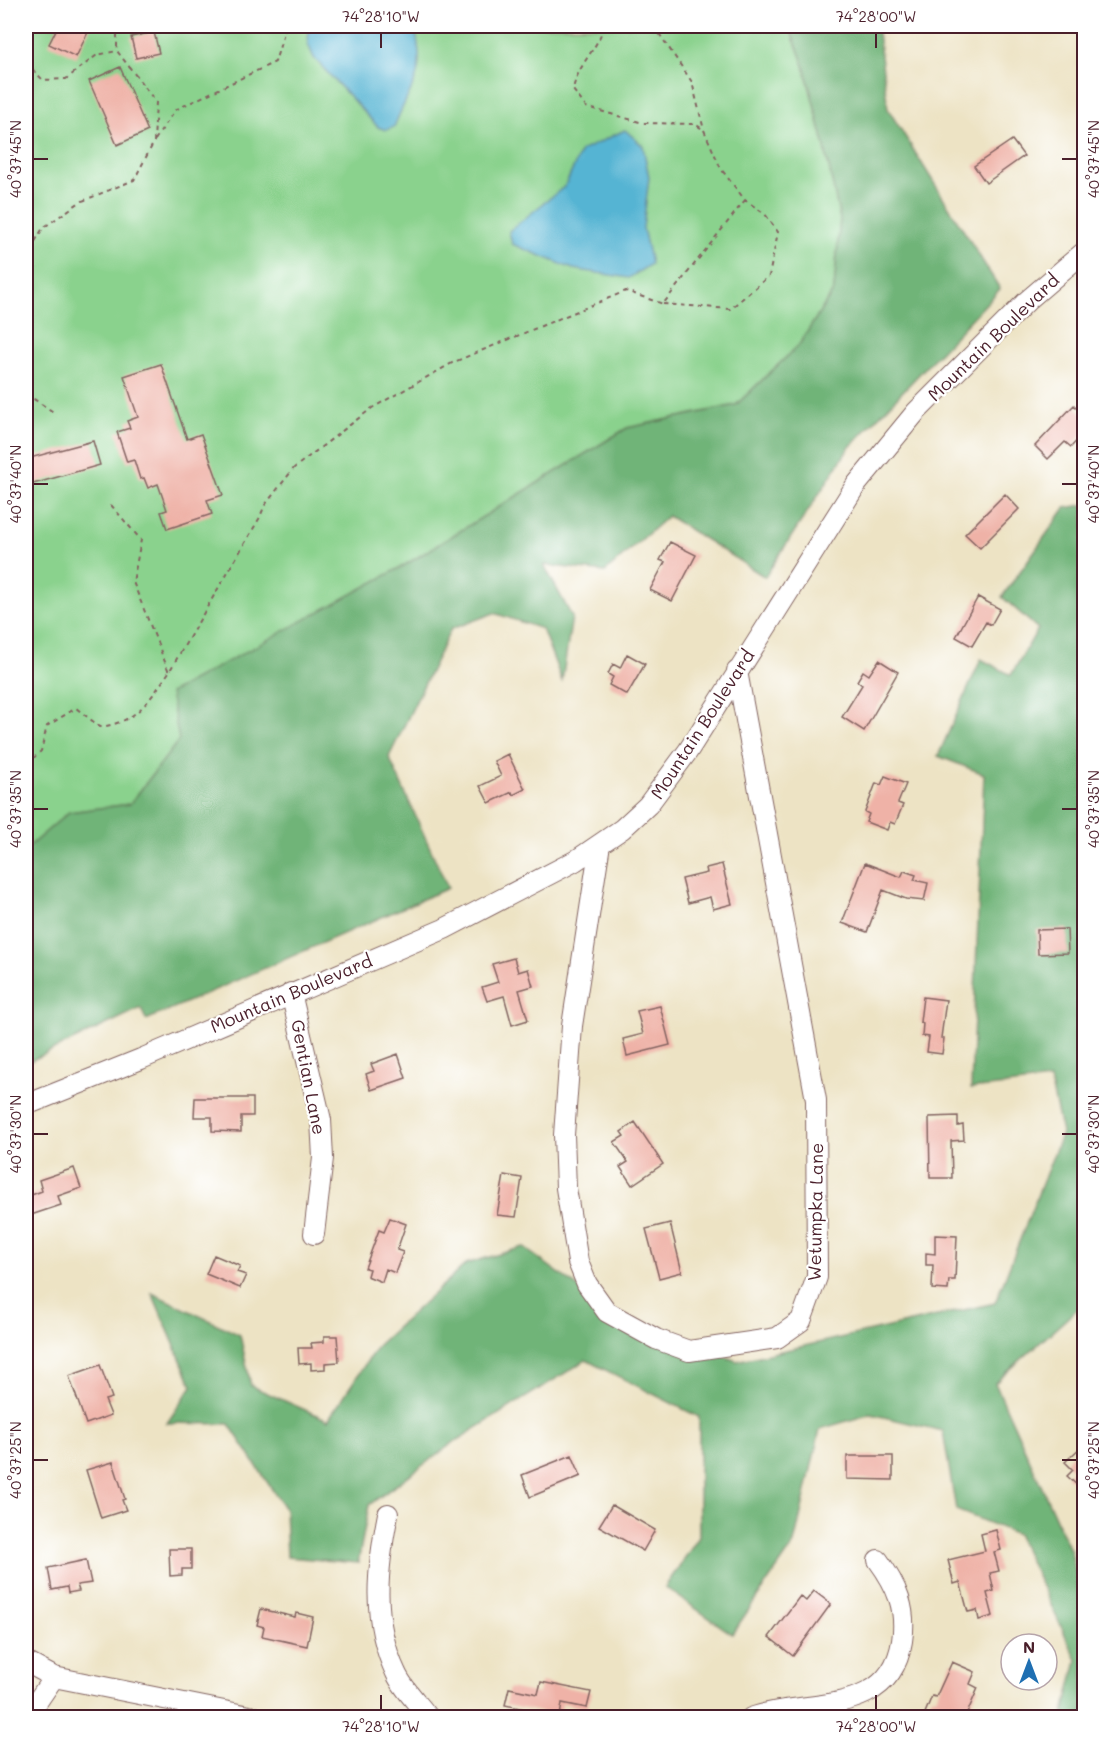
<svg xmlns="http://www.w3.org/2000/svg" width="1110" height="1743" viewBox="0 0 1110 1743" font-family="Mali,sans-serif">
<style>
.green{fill:#8ad28d;stroke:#6a785c;stroke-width:1.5}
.forest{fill:#6fb478;stroke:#5c6a52;stroke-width:1.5}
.water{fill:#54b4d3;stroke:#4f6a7f;stroke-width:1.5}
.building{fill:#efb2a7}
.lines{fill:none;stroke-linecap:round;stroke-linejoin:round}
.minor-casing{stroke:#836461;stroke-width:22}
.path{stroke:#836461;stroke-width:2;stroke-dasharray:4.5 4.5;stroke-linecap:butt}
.minor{stroke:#fff;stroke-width:20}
.ticks{fill:none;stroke:#4a1f2b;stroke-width:2}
.labels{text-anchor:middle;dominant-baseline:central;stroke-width:4.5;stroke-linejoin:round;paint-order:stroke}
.street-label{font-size:18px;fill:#4a1f2b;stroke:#fff}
.neatline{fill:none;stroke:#4a1f2b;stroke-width:2}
.ticks-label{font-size:15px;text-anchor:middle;fill:#4a1f2b}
</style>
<rect width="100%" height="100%" fill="#fff"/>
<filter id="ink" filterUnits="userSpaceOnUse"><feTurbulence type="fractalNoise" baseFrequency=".0167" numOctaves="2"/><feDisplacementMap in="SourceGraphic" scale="12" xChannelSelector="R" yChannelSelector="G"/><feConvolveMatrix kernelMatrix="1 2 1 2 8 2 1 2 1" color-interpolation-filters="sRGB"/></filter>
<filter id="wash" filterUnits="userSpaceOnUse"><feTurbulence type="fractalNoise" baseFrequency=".008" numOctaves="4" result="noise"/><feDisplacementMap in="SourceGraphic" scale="24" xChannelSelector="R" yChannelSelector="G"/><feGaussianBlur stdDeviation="1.35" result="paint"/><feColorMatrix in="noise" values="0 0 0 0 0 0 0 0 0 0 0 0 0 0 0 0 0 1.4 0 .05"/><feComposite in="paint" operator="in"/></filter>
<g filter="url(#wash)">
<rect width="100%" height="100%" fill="#ede3c4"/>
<path class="green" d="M 26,26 L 789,26 L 804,65 L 824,143 L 840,219 L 834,290 L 799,345 L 736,405 L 627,428 L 405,565 L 179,740 L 130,804 L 69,812 L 26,849 Z"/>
<path class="forest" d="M 789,26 L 877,26 L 888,109 L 1000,289 L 849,448 L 765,577 L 668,516 L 605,572 L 544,565 L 572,617 L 562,681 L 542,629 L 494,613 L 451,629 L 389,757 L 448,888 L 146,1020 L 141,1008 L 26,1063 L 26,849 L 69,812 L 130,804 L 179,740 L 170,693 L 405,565 L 627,428 L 736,405 L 799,345 L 834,290 L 840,219 L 824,143 L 804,65 Z
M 1084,505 L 1084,1303 L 995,1383 L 1071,1552 L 1084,1610 L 1084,1717 L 1063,1717 L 1077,1660 L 1017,1534 L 956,1510 L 943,1431 L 871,1414 L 820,1429 L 794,1544 L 732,1634 L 665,1587 L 699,1537 L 699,1417 L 586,1360 L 457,1440 L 369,1505 L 358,1563 L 287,1557 L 285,1509 L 229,1424 L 167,1423 L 192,1386 L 152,1293 L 240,1335 L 251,1386 L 328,1420 L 378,1345 L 466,1264 L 523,1247 L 623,1320 L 737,1361 L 995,1303 L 1062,1133 L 1050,1080 L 971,1089 L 984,774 L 938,756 L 981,659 L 1011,675 L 1038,629 L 1002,597 L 1065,508 Z"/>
<path class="water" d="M 309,26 L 414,26 C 428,76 411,83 394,127 L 386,130 L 378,127 L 314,58 L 308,44 Z
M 625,130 L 643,146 L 649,177 L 643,228 L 651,264 L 629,278 L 573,269 L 512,244 L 509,231 L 565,186 L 581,151 Z"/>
<g id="blocks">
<path class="building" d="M 58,26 L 91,26 L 76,57 L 49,44 Z
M 154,32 L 159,53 L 136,58 L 131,37 Z
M 120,67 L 148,131 L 117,145 L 89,81 Z
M 1012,140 L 1024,156 L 986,183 L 974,166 Z
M 161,364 L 187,439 L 201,434 L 223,495 L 207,500 L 212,514 L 167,529 L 161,512 L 167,510 L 158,484 L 148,488 L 144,478 L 140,479 L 134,460 L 127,462 L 117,432 L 130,428 L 127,421 L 138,417 L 124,376 Z
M 1074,405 L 1084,415 L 1084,433 L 1071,447 L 1065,442 L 1048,459 L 1035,446 Z
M 93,441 L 100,465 L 26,486 L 26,459 Z
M 1005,494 L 1019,509 L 980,548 L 965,534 Z
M 670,542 L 696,555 L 672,601 L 650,590 L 665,562 L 660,560 Z
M 978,597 L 1000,609 L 991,625 L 986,622 L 972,646 L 956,637 Z
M 627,654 L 645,664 L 627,695 L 609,685 L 613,677 L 608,674 L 613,664 L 620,668 Z
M 879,660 L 898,672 L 864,731 L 842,717 L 862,685 L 857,681 L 863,671 L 869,675 Z
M 508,754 L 525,789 L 513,795 L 512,792 L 489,803 L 480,786 L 501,776 L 494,761 Z
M 885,776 L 906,784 L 898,803 L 903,805 L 895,824 L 890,822 L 887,830 L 866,822 L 869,814 L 865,812 L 876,783 L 881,785 Z
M 865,863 L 901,877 L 904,871 L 916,875 L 914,880 L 928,883 L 924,901 L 906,899 L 883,890 L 867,932 L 842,923 Z
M 722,864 L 732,904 L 713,909 L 710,897 L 688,903 L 682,879 L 707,873 L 706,868 Z
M 1067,929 L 1068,953 L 1038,954 L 1037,930 Z
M 514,958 L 518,972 L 528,969 L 533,986 L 519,990 L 528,1020 L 512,1025 L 504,996 L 487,1001 L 482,987 L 498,982 L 492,964 Z
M 923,997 L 946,1000 L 941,1038 L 944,1038 L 942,1054 L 927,1052 L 929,1037 L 922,1036 L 923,1023 L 920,1022 Z
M 660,1006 L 670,1045 L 627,1056 L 623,1039 L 643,1034 L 637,1011 Z
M 398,1054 L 406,1078 L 371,1090 L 366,1074 L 374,1071 L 371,1064 Z
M 195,1098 L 253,1098 L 253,1116 L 241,1116 L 241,1132 L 212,1131 L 212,1117 L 194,1117 Z
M 958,1116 L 958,1126 L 963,1125 L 964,1140 L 951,1141 L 952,1178 L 930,1178 L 929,1117 Z
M 635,1122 L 663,1164 L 632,1185 L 620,1167 L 628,1162 L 614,1142 L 624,1136 L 621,1132 Z
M 74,1168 L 81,1188 L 58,1196 L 61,1205 L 31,1215 L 26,1197 L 42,1191 L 39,1180 Z
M 504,1175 L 522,1178 L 516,1217 L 497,1215 Z
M 390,1218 L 406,1224 L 397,1250 L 403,1252 L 395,1273 L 386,1269 L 382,1282 L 367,1276 L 369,1269 L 365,1268 L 379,1230 L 384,1232 Z
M 670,1223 L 682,1272 L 659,1278 L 646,1229 Z
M 935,1235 L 957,1236 L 955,1280 L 949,1280 L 948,1290 L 932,1289 L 933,1265 L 926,1265 L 926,1253 L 935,1254 Z
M 214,1255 L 240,1266 L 237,1272 L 246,1275 L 240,1288 L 206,1274 Z
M 324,1336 L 337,1336 L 339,1362 L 325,1363 L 325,1369 L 311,1370 L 311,1363 L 299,1364 L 298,1348 L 312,1348 L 311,1343 L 324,1342 Z
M 100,1365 L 112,1398 L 105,1400 L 111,1415 L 86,1424 L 69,1376 Z
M 1084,1444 L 1084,1482 L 1083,1480 L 1077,1485 L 1067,1476 L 1073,1470 L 1065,1462 Z
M 572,1455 L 581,1476 L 530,1497 L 522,1475 Z
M 847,1456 L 893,1456 L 893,1480 L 847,1479 Z
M 113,1462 L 125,1499 L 122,1500 L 126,1510 L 101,1518 L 86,1470 Z
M 612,1505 L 655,1530 L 643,1551 L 599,1526 Z
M 996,1530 L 1001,1550 L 994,1552 L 999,1571 L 990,1573 L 994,1591 L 987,1593 L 993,1616 L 979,1620 L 977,1610 L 968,1612 L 960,1582 L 954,1584 L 948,1560 L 985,1551 L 981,1534 Z
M 169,1549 L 191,1549 L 191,1569 L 182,1569 L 182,1575 L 170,1576 Z
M 86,1560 L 91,1583 L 77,1585 L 79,1591 L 68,1593 L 67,1587 L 52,1590 L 48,1568 Z
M 814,1591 L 831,1604 L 793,1656 L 769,1637 L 800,1596 L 806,1601 Z
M 261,1609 L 295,1617 L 296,1613 L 313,1617 L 307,1646 L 262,1636 L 264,1627 L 257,1625 Z
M 952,1662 L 975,1672 L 970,1684 L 978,1688 L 965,1718 L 923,1718 L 932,1696 L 936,1697 Z
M 541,1682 L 591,1692 L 587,1708 L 562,1703 L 560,1716 L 505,1705 L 509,1688 L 538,1694 Z"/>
</g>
</g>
<g filter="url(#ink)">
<use href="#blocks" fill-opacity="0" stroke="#836461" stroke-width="1.5"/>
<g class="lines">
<defs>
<path id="minor" d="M 600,844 L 572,1026 L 564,1135 L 566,1188 L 578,1262 L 587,1284 L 607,1312 L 656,1339 L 689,1351 L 777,1338 L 801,1321 L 817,1277 L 816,1100 L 737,671
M 291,993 L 321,1120 L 323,1158 L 314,1234
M 26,1105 L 141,1059 L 444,929 L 575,861 L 622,829 L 648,805 L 688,751 L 856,485 L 916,412 L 1028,300 L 1084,252
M 388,1514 C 377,1569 371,1620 396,1673 C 403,1689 418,1703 429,1718
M 26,1662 L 54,1677 L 259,1718
M 26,1718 L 54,1677
M 751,1718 C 805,1698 890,1719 902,1641 C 907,1609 897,1586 878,1560"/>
</defs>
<use href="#minor" class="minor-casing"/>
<path class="path" d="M 604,26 C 597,50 577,65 573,90 L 586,107 L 643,123 L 695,124 L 704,130
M 26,63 L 43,80 L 66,79 L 97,55 L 117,51
M 155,140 L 175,110 L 275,62 L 286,26
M 26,257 L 43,228 L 80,202 L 134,180 L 154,142 L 156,102 L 117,51 L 117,26
M 663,304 L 730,309 L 769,276 L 778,232 L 765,214 L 745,200
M 26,394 L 55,413
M 111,505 L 141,540 L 133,582 L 169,672 L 259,519 L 265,505 L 294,468 L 372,408 L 454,362 L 626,291 L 663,304 L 745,200 L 721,169 L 704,130 L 692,82 L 654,26
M 26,765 L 41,751 L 47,726 L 76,708 L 100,727 C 137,722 149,701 169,672"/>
<use href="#minor" class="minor"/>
</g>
</g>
<path class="ticks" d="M 381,33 L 381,48M 876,33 L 876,48M 33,159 L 48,159M 1062,159 L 1077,159M 33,484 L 48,484M 1062,484 L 1077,484M 33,809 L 48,809M 1062,809 L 1077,809M 33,1134 L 48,1134M 1062,1134 L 1077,1134M 33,1460 L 48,1460M 1062,1460 L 1077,1460M 381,1695 L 381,1710M 876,1695 L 876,1710"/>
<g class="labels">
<g class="street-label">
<text transform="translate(993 337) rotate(-44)">Mountain Boulevard</text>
<text transform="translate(702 724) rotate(-57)">Mountain Boulevard</text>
<text transform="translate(291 993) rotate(-23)">Mountain Boulevard</text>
<text transform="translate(309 1077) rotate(79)">Gentian Lane</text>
<text transform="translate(815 1212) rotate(-89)">Wetumpka Lane</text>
</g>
</g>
<rect width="1110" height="1743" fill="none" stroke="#fff" stroke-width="66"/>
<g transform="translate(1029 1662)"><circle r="28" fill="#ffffff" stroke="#b7a5aa" stroke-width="1.5"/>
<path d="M0-4.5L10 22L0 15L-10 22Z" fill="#1f6fb2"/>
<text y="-9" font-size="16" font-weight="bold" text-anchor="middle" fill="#4a1f2b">N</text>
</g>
<rect x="33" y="33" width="1044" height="1677" class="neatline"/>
<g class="ticks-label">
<text x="381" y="22">74°28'10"W</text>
<text x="876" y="22">74°28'00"W</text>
<text transform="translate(16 159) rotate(-90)" y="5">40°37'45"N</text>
<text transform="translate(1094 159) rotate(-90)" y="5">40°37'45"N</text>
<text transform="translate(16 484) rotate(-90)" y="5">40°37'40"N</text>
<text transform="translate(1094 484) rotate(-90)" y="5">40°37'40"N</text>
<text transform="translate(16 809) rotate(-90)" y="5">40°37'35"N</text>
<text transform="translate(1094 809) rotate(-90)" y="5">40°37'35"N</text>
<text transform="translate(16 1134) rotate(-90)" y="5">40°37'30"N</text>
<text transform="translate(1094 1134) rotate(-90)" y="5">40°37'30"N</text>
<text transform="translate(16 1460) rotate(-90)" y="5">40°37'25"N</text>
<text transform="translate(1094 1460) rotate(-90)" y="5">40°37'25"N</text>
<text x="381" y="1732">74°28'10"W</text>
<text x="876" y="1732">74°28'00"W</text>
</g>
</svg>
